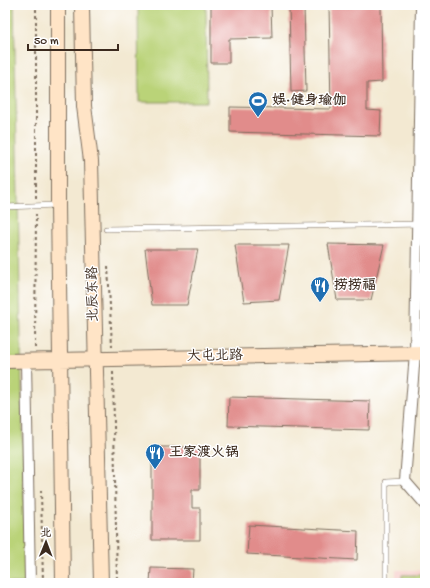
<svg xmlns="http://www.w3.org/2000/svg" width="430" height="588" viewBox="0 0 430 588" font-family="'Gochi Hand','LXGW WenKai TC',sans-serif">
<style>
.built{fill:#f7d0cc}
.green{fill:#bad378;stroke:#7a7e4b}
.building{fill:#e18c8b}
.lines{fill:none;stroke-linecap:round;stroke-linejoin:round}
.lane-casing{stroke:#7b6d5d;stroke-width:6}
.street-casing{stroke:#7b6d5d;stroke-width:12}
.secondary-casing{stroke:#7b6d5d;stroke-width:16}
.path{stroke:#7b6d5d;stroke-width:2;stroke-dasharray:3 3;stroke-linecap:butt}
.lane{stroke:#fff;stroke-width:5}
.street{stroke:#fff;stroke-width:10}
.secondary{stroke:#ffe4c6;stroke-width:14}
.labels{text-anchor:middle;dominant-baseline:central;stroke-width:3;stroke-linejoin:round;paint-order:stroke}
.poi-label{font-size:14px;font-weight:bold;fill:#3b2a1e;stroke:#fff;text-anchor:start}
.street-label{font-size:14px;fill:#3b2a1e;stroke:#fff}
</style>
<rect width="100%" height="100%" fill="#fff"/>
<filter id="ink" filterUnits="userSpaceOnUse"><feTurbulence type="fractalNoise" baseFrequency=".025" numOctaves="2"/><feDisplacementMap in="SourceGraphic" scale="8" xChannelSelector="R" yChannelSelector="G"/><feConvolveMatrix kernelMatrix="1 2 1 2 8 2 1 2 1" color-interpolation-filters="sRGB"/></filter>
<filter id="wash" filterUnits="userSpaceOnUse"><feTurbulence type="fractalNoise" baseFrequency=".012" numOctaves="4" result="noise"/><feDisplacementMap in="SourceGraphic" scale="16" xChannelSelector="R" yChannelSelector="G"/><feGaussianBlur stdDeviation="0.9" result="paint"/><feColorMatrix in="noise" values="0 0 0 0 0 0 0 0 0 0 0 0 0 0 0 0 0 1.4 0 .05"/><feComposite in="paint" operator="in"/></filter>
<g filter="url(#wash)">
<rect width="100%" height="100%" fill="#f3e9d2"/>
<path class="built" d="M 396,570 L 425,570 L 425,583 L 396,583 Z"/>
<path class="green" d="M 5,5 L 14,5 L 26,583 L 5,583 Z
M 138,5 L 206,5 L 207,102 L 139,102 Z
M 402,575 L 425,575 L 425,583 L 402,583 Z"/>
<g id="blocks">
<path class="building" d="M 211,5 L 271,5 L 272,38 L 229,39 L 229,63 L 211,63 Z
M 289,5 L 304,5 L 306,91 L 291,92 Z
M 329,5 L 381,5 L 382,82 L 367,83 L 367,110 L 381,111 L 380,136 L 230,132 L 230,107 L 331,109 Z
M 328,244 L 384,245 L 371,300 L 337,300 Z
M 235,245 L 289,245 L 279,300 L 244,302 Z
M 145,249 L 198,249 L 187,305 L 152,305 Z
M 229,397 L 370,401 L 369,430 L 228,426 Z
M 152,447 L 200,447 L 200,490 L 192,490 L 192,508 L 200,508 L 200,540 L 152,540 Z
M 249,525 L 358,531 L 357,560 L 247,554 Z
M 151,568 L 193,569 L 192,583 L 150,583 Z"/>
</g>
</g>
<g filter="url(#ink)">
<use href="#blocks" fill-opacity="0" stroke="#7b6d5d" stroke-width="1"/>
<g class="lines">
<defs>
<path id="lane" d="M 5,207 L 57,205
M 106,229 L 425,224
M 386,583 L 386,482 L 405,481"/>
<path id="street" d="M 421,5 L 415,353 L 405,481 L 425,504
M 26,361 L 30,583"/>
<path id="secondary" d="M 58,5 L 58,205 L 63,583
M 82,5 L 84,106 L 91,161 L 101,583
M 5,361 L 425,353"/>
</defs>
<use href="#lane" class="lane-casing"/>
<use href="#street" class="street-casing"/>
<use href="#secondary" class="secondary-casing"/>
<path class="path" d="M 36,198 L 36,5
M 108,266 L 112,346
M 35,348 L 36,214
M 113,372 L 117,583
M 41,490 L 43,583"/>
<use href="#lane" class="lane"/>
<use href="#street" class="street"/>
<use href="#secondary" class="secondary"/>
</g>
</g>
<defs>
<symbol id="stadium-pin" viewBox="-11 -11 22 30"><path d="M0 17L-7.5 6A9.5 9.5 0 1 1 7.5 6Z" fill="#1f6fb2" stroke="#fff"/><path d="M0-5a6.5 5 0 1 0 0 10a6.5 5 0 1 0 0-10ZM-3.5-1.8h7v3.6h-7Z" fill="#fff"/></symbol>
<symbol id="restaurant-pin" viewBox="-11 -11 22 30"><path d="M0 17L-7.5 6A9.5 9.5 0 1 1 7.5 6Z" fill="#1f6fb2" stroke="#fff"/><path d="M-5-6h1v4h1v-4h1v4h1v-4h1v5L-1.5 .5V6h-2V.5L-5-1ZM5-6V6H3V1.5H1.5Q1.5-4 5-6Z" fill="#fff"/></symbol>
</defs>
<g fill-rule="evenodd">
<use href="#stadium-pin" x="247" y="90" width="22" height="30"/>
<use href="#restaurant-pin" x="309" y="275" width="22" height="30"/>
<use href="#restaurant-pin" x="144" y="442" width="22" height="30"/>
</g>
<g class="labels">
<g class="poi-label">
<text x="272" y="101">娱·健身瑜伽</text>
<text x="334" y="286">捞捞福</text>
<text x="169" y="453">王家渡火锅</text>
</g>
<g class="street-label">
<text transform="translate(94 294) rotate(-91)">北辰东路</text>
<text transform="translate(215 357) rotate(-1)">大屯北路</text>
</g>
</g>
<rect width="430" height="588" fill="none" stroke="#fff" stroke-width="20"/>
<g transform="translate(46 542) rotate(1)" stroke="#ffffff" stroke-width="3" paint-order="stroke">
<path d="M0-3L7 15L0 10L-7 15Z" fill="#3b2a1e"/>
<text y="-6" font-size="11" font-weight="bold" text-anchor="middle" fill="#3b2a1e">北</text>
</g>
<path d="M28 44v6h90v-6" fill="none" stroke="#3b2a1e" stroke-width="2"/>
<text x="34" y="44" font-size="12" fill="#3b2a1e" stroke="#ffffff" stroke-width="3" paint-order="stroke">50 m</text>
</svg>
